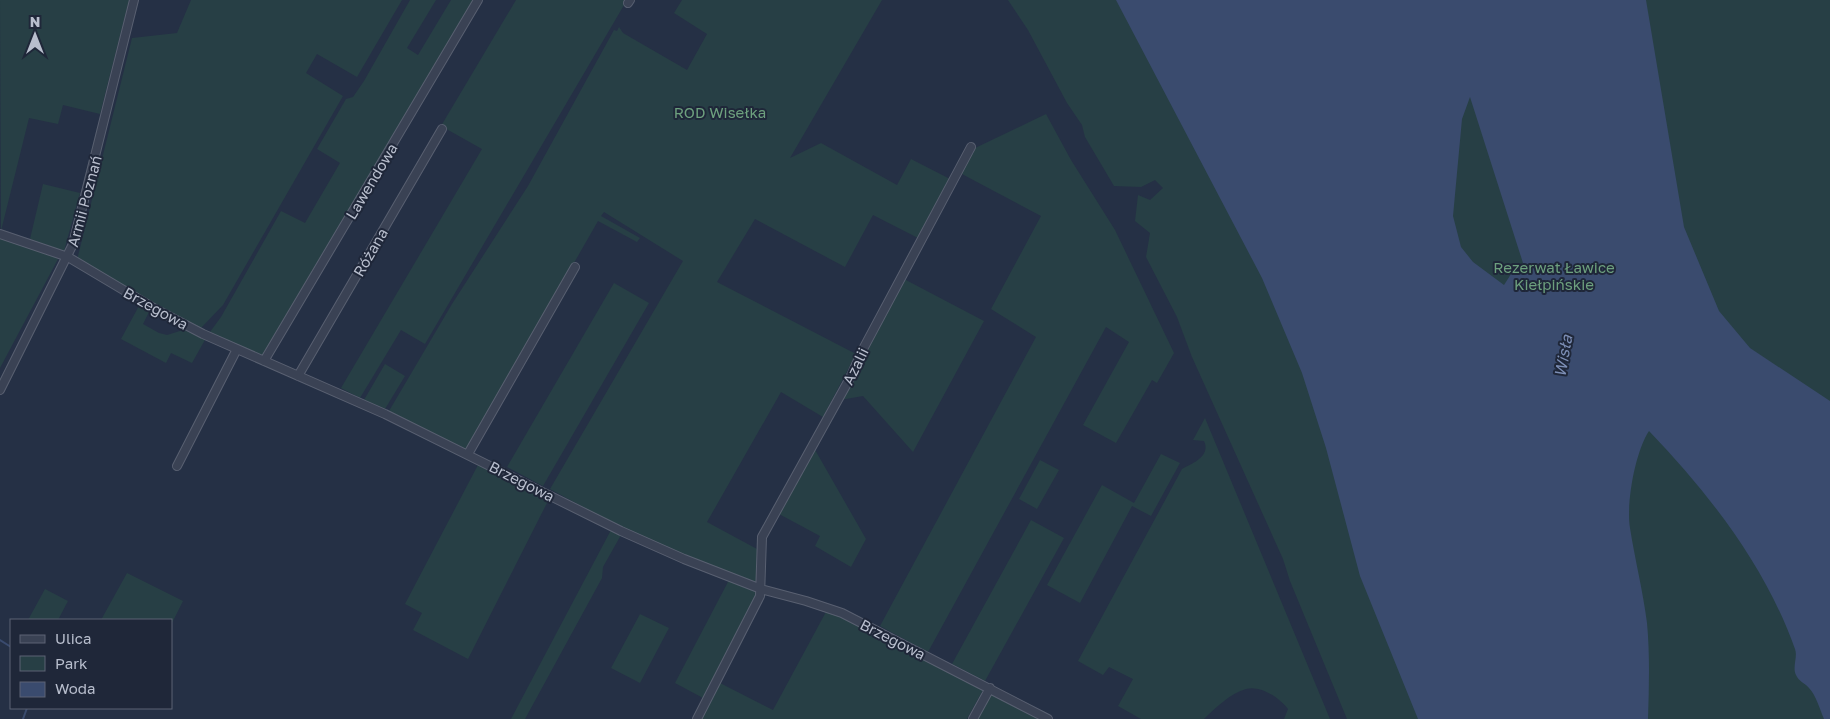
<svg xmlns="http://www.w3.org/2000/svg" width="1830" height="719" viewBox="0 0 1830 719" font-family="'Golos Text',sans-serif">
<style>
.green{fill:#273f45}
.water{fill:#3a4b6e;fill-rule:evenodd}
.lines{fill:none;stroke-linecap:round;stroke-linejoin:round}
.stream{stroke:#3a4b6e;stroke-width:2}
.minor-casing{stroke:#596071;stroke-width:10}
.minor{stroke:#3a4254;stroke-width:8}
.labels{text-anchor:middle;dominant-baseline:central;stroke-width:4;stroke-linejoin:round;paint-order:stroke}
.park-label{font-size:15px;fill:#6da07e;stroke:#1f2739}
.street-label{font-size:15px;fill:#b8becd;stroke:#1f2739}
.water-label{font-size:16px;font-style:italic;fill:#7d8fb6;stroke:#1f2739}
</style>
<rect width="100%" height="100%" fill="#253045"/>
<path class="green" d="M 0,0 L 129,0 L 100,114 L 63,105 L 58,124 L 29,118 L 1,231 Z
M 191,0 L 402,0 L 357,77 L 317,54 L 306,73 L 343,96 L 223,305 L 201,328 L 163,310 L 77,260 L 132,38 L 177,33 Z
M 410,0 L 436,0 L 407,48 L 418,55 L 451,0 L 474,0 L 264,357 L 210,332 L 221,317 L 281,211 L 305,223 L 340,163 L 317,149 L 346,99 L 353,97 L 364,81 Z
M 516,0 L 627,0 L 425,344 L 401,330 L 360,398 L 341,388 L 482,149 L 441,126 Z
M 682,0 L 882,0 L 790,158 L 821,143 L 897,185 L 911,159 L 950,179 L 918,238 L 873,215 L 845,267 L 755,219 L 717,282 L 856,354 L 823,417 L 781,392 L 707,522 L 757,549 L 756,584 L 686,557 L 584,510 L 585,508 L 550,489 L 683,261 L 604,212 L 601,216 L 640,238 L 637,242 L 598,221 L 467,450 L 389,411 L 452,304 L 528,186 L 614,30 L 617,31 L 619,27 L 623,33 L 687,70 L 707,34 L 674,13 Z
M 1008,0 L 1830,0 L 1830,719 L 1347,719 L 1290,581 L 1283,559 L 1192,357 L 1177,317 L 1146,257 L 1150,233 L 1135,221 L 1138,195 L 1150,200 L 1163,188 L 1155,180 L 1141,187 L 1114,186 L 1085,137 L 1082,125 L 1067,103 L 1028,30 Z
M 1046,114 L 1071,160 L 1115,230 L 1174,353 L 1157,383 L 1152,380 L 1116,443 L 1083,425 L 1129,342 L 1106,327 L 928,652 L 880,626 L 1036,337 L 991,309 L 1041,216 L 960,173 L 973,149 Z
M 43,184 L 80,193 L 64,251 L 30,239 Z
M 0,237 L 49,253 L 58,259 L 0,368 Z
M 904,279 L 984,321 L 913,452 L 863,396 L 840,400 Z
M 614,283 L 649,303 L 543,486 L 507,467 Z
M 140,304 L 150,310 L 143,324 L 159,333 L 167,335 L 183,330 L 206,338 L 192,363 L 171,353 L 166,363 L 121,339 Z
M 385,364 L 405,376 L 385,409 L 364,400 Z
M 1205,418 L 1330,719 L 1284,719 L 1288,709 C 1280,698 1260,685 1246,689 C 1231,693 1215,708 1204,719 L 1141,719 L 1118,706 L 1133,679 L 1109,667 L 1103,675 L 1078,661 L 1182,469 C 1193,463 1211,456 1204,441 L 1193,440 Z
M 814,448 L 866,539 L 851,567 L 815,546 L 820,536 L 779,514 Z
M 1161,454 L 1180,463 L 1151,516 L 1132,506 L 1080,603 L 1047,585 L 1102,485 L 1134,503 Z
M 1040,460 L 1059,470 L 1037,509 L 1019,499 Z
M 479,463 L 549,499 L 468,659 L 413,630 L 422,613 L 405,604 Z
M 1031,520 L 1064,538 L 985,681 L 952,664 Z
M 611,530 L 621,535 L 603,567 L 602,578 L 525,719 L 511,719 Z
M 127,573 L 183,601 L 171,625 L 171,620 L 101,620 Z
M 729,580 L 756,590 L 757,595 L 703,698 L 675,683 Z
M 45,589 L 68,601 L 58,620 L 28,620 Z
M 827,610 L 984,688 L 967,719 L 701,719 L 720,683 L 773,710 Z
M 640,614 L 669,628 L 640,683 L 611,668 Z
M 991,692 L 1043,719 L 976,719 Z"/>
<path class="water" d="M 1116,0 L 1646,0 L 1684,227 L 1719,311 L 1750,348 L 1830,401 L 1830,719 L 1824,719 C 1820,710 1816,695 1809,688 C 1805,683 1799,682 1796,675 C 1792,667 1798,657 1795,649 C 1765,565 1710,495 1649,431 C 1635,452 1626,504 1630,528 C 1635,560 1643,591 1647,623 C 1650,655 1649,687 1648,719 L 1418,719 L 1360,576 L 1326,448 L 1302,373 L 1262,278 ZM 1470,97 L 1523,263 L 1513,271 L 1504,285 L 1473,262 L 1461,247 L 1453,216 L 1462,119 Z"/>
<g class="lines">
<path class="stream" d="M 0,640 L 11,647
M 23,719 L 27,708"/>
<defs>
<path id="minor" d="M 628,3 L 630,0
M 0,234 L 68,257 L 157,310 L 203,334 L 385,414 L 621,531 L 684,559 L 761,589 L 806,601 L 842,613 L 1048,719
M 264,361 L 478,0
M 298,376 L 442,129
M 0,390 L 73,244 L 134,0
M 468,454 L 575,267
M 177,466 L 237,349
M 697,719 L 760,596 L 762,537 L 850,378 L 862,351 L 971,147
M 973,719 L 990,688"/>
</defs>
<use href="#minor" class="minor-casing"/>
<use href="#minor" class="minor"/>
</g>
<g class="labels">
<g class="park-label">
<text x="720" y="112">ROD Wisełka</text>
<text x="1554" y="267">Rezerwat Ławice<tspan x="1554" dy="17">Kiełpińskie</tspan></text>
</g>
<g class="street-label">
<text transform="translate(371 181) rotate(-59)">Lawendowa</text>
<text transform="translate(84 201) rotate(-75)">Armii Poznań</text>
<text transform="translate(370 252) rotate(-60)">Różana</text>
<text transform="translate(156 308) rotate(29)">Brzegowa</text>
<text transform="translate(855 366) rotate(-64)">Azalii</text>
<text transform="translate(522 481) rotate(27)">Brzegowa</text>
<text transform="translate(893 639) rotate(27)">Brzegowa</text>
</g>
<g class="water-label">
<text transform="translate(1563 356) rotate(-80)">Wisła</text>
</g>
</g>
<rect x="10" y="619" width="162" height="90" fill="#1f2739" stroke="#5c6374"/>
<rect x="20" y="635" width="25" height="8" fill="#3a4254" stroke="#5c6374"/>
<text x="55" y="644" font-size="15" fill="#b8becd">Ulica</text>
<rect x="20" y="656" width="25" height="15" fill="#273f45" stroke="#5c6374"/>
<text x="55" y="669" font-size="15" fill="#b8becd">Park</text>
<rect x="20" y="682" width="25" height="15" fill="#3a4b6e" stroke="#5c6374"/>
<text x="55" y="694" font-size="15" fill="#b8becd">Woda</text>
<g transform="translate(35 35)" stroke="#1f2739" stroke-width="4" paint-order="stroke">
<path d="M0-4L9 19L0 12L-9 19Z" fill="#b8becd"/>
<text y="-8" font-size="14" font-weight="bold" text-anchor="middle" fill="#b8becd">N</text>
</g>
</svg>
